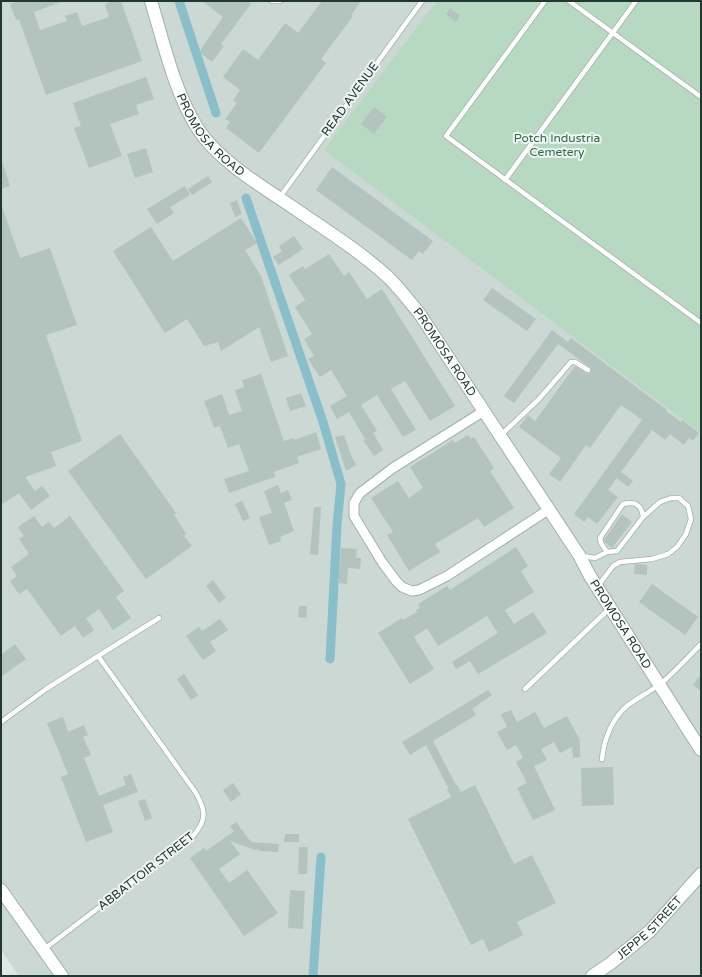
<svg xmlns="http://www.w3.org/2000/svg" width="702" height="977" viewBox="0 0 702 977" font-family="'Varela Round',sans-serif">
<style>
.built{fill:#ccd8d3}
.green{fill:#b8d9c1}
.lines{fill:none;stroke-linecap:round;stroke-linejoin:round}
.canal{stroke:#89bfcb;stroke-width:9}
.building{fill:#b3c3bd}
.service-casing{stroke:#a2afab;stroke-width:6}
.minor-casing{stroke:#a2afab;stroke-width:11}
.tertiary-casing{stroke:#a2afab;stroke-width:14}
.service{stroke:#fff;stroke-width:4.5}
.minor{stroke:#fff;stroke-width:9}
.tertiary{stroke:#fff;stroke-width:12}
.labels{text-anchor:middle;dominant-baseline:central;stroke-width:4;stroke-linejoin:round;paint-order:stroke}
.street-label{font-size:12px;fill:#213731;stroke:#eef5f2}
.park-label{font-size:12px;fill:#2e6a47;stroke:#eef5f2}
</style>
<rect width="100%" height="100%" fill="#dee8e4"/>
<path class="built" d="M 1,1 L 701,1 L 701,976 L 19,976 L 1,950 Z"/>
<path class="green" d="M 437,1 L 701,1 L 701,433 L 324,150 Z"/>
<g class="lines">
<path class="canal" d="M 179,1 L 216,113
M 246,198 L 323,422 L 341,484 L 337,526 L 330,659
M 313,976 L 321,857"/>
</g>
<path class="building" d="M 19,1 L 61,1 L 61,2 L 34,12 L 40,30 L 67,21 L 65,16 L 77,12 L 82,26 L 109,17 L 105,4 L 112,1 L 121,1 L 142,61 L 46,95 L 19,19 L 16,20 L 10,4 Z
M 202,1 L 247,1 L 251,4 L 221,44 L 224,46 L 212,62 L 199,52 L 223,17 Z
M 322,1 L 361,1 L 351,15 L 353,16 L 321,59 L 326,63 L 259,153 L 226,128 L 230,122 L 225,119 L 237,103 L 233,100 L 240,90 L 223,77 L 243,49 L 258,60 L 285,23 L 298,33 Z
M 450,8 L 460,16 L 456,22 L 446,14 Z
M 146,77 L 154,99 L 136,105 L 139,114 L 110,124 L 122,156 L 89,168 L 74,128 L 81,126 L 73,103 Z
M 374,107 L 387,117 L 374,134 L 361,124 Z
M 146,148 L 153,172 L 135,178 L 127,154 Z
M 2,161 L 10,186 L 1,189 L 1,162 Z
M 332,167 L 433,241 L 423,254 L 419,251 L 412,260 L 316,190 Z
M 208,176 L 212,182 L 192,195 L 188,189 Z
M 185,186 L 190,195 L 170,207 L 174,213 L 157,224 L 147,209 Z
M 237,200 L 242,214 L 235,217 L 230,203 Z
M 1,207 L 2,207 L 20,258 L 50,248 L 77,325 L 46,335 L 82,441 L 51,452 L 56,466 L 25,477 L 35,491 L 42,486 L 50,496 L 31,510 L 19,493 L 1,505 Z
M 241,218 L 257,243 L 245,250 L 261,276 L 288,356 L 271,362 L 259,327 L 221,351 L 218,342 L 204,346 L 187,319 L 165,333 L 113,251 L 151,227 L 173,261 Z
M 294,236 L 303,249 L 279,265 L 273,257 L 282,251 L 279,246 Z
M 329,254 L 344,276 L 349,272 L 367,299 L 382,289 L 455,406 L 430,421 L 405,381 L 391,389 L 416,430 L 403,437 L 377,395 L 361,405 L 377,431 L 373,433 L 383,450 L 374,456 L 363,440 L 365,439 L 349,412 L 337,419 L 330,406 L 347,396 L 331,370 L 320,377 L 308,359 L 314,356 L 304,339 L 312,334 L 295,307 L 305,300 L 289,275 L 303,266 L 305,269 Z
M 492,288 L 536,319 L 527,331 L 483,300 Z
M 552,330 L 568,342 L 571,338 L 667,410 L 666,411 L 681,422 L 682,420 L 699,433 L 693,441 L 689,438 L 684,445 L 670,434 L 665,440 L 652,430 L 621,472 L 633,481 L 628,487 L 617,478 L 608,490 L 618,497 L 597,524 L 588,517 L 584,522 L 574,514 L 642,420 L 621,405 L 590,448 L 586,445 L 560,482 L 549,474 L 561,458 L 519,427 L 528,415 L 535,421 L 575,366 L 588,374 L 591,372 L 591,368 L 558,344 L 514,403 L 504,396 Z
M 261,374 L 284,441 L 293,438 L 294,440 L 316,432 L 321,449 L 297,457 L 299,463 L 274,472 L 275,477 L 229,493 L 224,479 L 249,471 L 239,444 L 228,448 L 220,426 L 214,428 L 204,401 L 222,394 L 229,415 L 242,411 L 235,390 L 244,387 L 242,380 Z
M 301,393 L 306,406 L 290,411 L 286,398 Z
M 120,434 L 176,513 L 174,514 L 186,534 L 184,536 L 192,546 L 146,579 L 68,471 Z
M 344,435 L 351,455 L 356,465 L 346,471 L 335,437 Z
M 468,435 L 471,439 L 474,437 L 494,468 L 490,471 L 514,508 L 484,527 L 478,518 L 435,544 L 440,552 L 409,571 L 387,535 L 393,532 L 371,498 L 398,481 L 409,498 L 423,488 L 410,467 L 453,440 L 455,443 Z
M 278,485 L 281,493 L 288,490 L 292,500 L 284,503 L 294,531 L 280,537 L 281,541 L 269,545 L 259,517 L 272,513 L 264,491 Z
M 242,501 L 250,518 L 243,521 L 235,504 Z
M 314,507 L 321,507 L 318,555 L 310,554 Z
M 622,514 L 632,522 L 612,548 L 605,542 L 604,540 Z
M 34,516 L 42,527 L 49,522 L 54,528 L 70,516 L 124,591 L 116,597 L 131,618 L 113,630 L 99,609 L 86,618 L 94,630 L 83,638 L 75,626 L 61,636 L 27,589 L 19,594 L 10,581 L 17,576 L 11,567 L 29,554 L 19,539 L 24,536 L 18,527 Z
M 516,547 L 528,566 L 521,571 L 534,592 L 505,610 L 514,624 L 533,612 L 547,633 L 478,674 L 470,661 L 456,669 L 452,662 L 498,633 L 487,616 L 438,646 L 427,628 L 414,637 L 434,669 L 410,684 L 378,633 L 402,618 L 403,620 L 417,612 L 416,610 L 420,608 L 418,604 L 447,586 L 450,590 Z
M 341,548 L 357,549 L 356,558 L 361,558 L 360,569 L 348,568 L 347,584 L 338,583 Z
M 635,564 L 647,565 L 647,575 L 634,574 Z
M 213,580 L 226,598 L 219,603 L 206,586 Z
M 652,584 L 698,617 L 685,635 L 639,602 Z
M 299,606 L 307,606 L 306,618 L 298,617 Z
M 220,619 L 228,630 L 210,642 L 216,651 L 203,660 L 186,636 L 199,627 L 202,631 Z
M 15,644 L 26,659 L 1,677 L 1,655 Z
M 184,674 L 198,695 L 191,700 L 177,679 Z
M 701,674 L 701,691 L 693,685 Z
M 488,690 L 492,695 L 472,709 L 476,715 L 433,741 L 456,785 L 457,785 L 461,792 L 475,785 L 514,864 L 532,855 L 556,903 L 517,922 L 523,935 L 489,952 L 483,939 L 471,945 L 408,819 L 451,797 L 447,789 L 449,789 L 426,745 L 410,755 L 402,742 Z
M 511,710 L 517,722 L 535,712 L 544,728 L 567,716 L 580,740 L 580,757 L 573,758 L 572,747 L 560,753 L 554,742 L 541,749 L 547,760 L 534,766 L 555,810 L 533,820 L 517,788 L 527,783 L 516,762 L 523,758 L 516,745 L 507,750 L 497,732 L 507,727 L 501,714 Z
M 63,717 L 68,732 L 84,725 L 88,735 L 83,737 L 91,755 L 84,758 L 99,796 L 126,785 L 123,777 L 131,774 L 138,792 L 103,805 L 113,832 L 86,842 L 61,777 L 68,774 L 47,723 Z
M 613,767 L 614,805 L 582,806 L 581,768 Z
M 233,783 L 241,794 L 231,802 L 223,790 Z
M 145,799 L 152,818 L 145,821 L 138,801 Z
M 236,822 L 251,842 L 279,844 L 278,852 L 259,851 L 259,849 L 256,849 L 258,851 L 230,841 L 240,854 L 219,869 L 229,883 L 247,870 L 278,913 L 244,936 L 190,858 L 204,848 L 206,851 L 234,831 L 230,826 Z
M 285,834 L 299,834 L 299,842 L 284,842 Z
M 299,847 L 308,847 L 307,874 L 298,874 Z
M 290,890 L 305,891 L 303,929 L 288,928 Z"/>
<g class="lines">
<defs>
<path id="service" d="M 272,1 L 280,1
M 545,1 L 446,136 L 701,323
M 569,1 L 701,97
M 505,180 L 636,1
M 280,197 L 422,1
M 501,435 L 539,399 L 571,362 L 575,362 L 588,370
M 607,552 L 601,543 L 600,538 L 623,504 C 635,501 642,505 643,517
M 582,556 L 595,558 L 607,552 L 617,551 L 643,517 L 660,502 L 671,498 L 679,498 L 688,506 L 691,519 L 686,534 L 677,547 L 668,554 L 652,559 L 620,562 L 613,566 L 598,586
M 98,656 L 159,618
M 525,689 L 609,609
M 1,722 L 46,689 L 98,656 L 196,793 C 206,811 207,820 193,836 L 43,950
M 602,759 C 604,739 612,718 628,705 C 638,698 649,692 659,685 C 674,673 687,658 701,644"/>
<path id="minor" d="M 484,411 L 393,468 L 360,493 L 354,503 L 354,516 L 382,562 L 396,581 L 402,587 L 412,591 L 419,590 L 447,576 L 548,510"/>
<g id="tertiary">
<path id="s1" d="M 151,1 C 164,44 174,91 198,129 C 218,160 261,186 291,206 C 324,229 360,251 389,278 C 400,289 409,301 419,313 L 579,555 L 590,576 L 701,750"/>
<path d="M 1,890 L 62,976"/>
<path id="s2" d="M 592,976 L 611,963 L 650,931 L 701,874"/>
</g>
</defs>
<use href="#service" class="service-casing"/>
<use href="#minor" class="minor-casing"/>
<use href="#tertiary" class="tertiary-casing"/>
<use href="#service" class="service"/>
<use href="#minor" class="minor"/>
<use href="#tertiary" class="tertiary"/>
</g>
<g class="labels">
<g class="street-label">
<text transform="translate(350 99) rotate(-54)">READ AVENUE</text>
<text stroke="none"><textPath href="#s1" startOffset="149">PROMOSA ROAD</textPath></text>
<text stroke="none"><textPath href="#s1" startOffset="473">PROMOSA ROAD</textPath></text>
<text stroke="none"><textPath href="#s1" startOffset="797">PROMOSA ROAD</textPath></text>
<text transform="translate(146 871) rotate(-38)">ABBATTOIR STREET</text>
<text stroke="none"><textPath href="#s2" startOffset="75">JEPPE STREET</textPath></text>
</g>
<g class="park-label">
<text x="557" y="138">Potch Industria<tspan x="557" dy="14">Cemetery</tspan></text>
</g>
</g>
<rect width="702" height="977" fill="none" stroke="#213731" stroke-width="4"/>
</svg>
